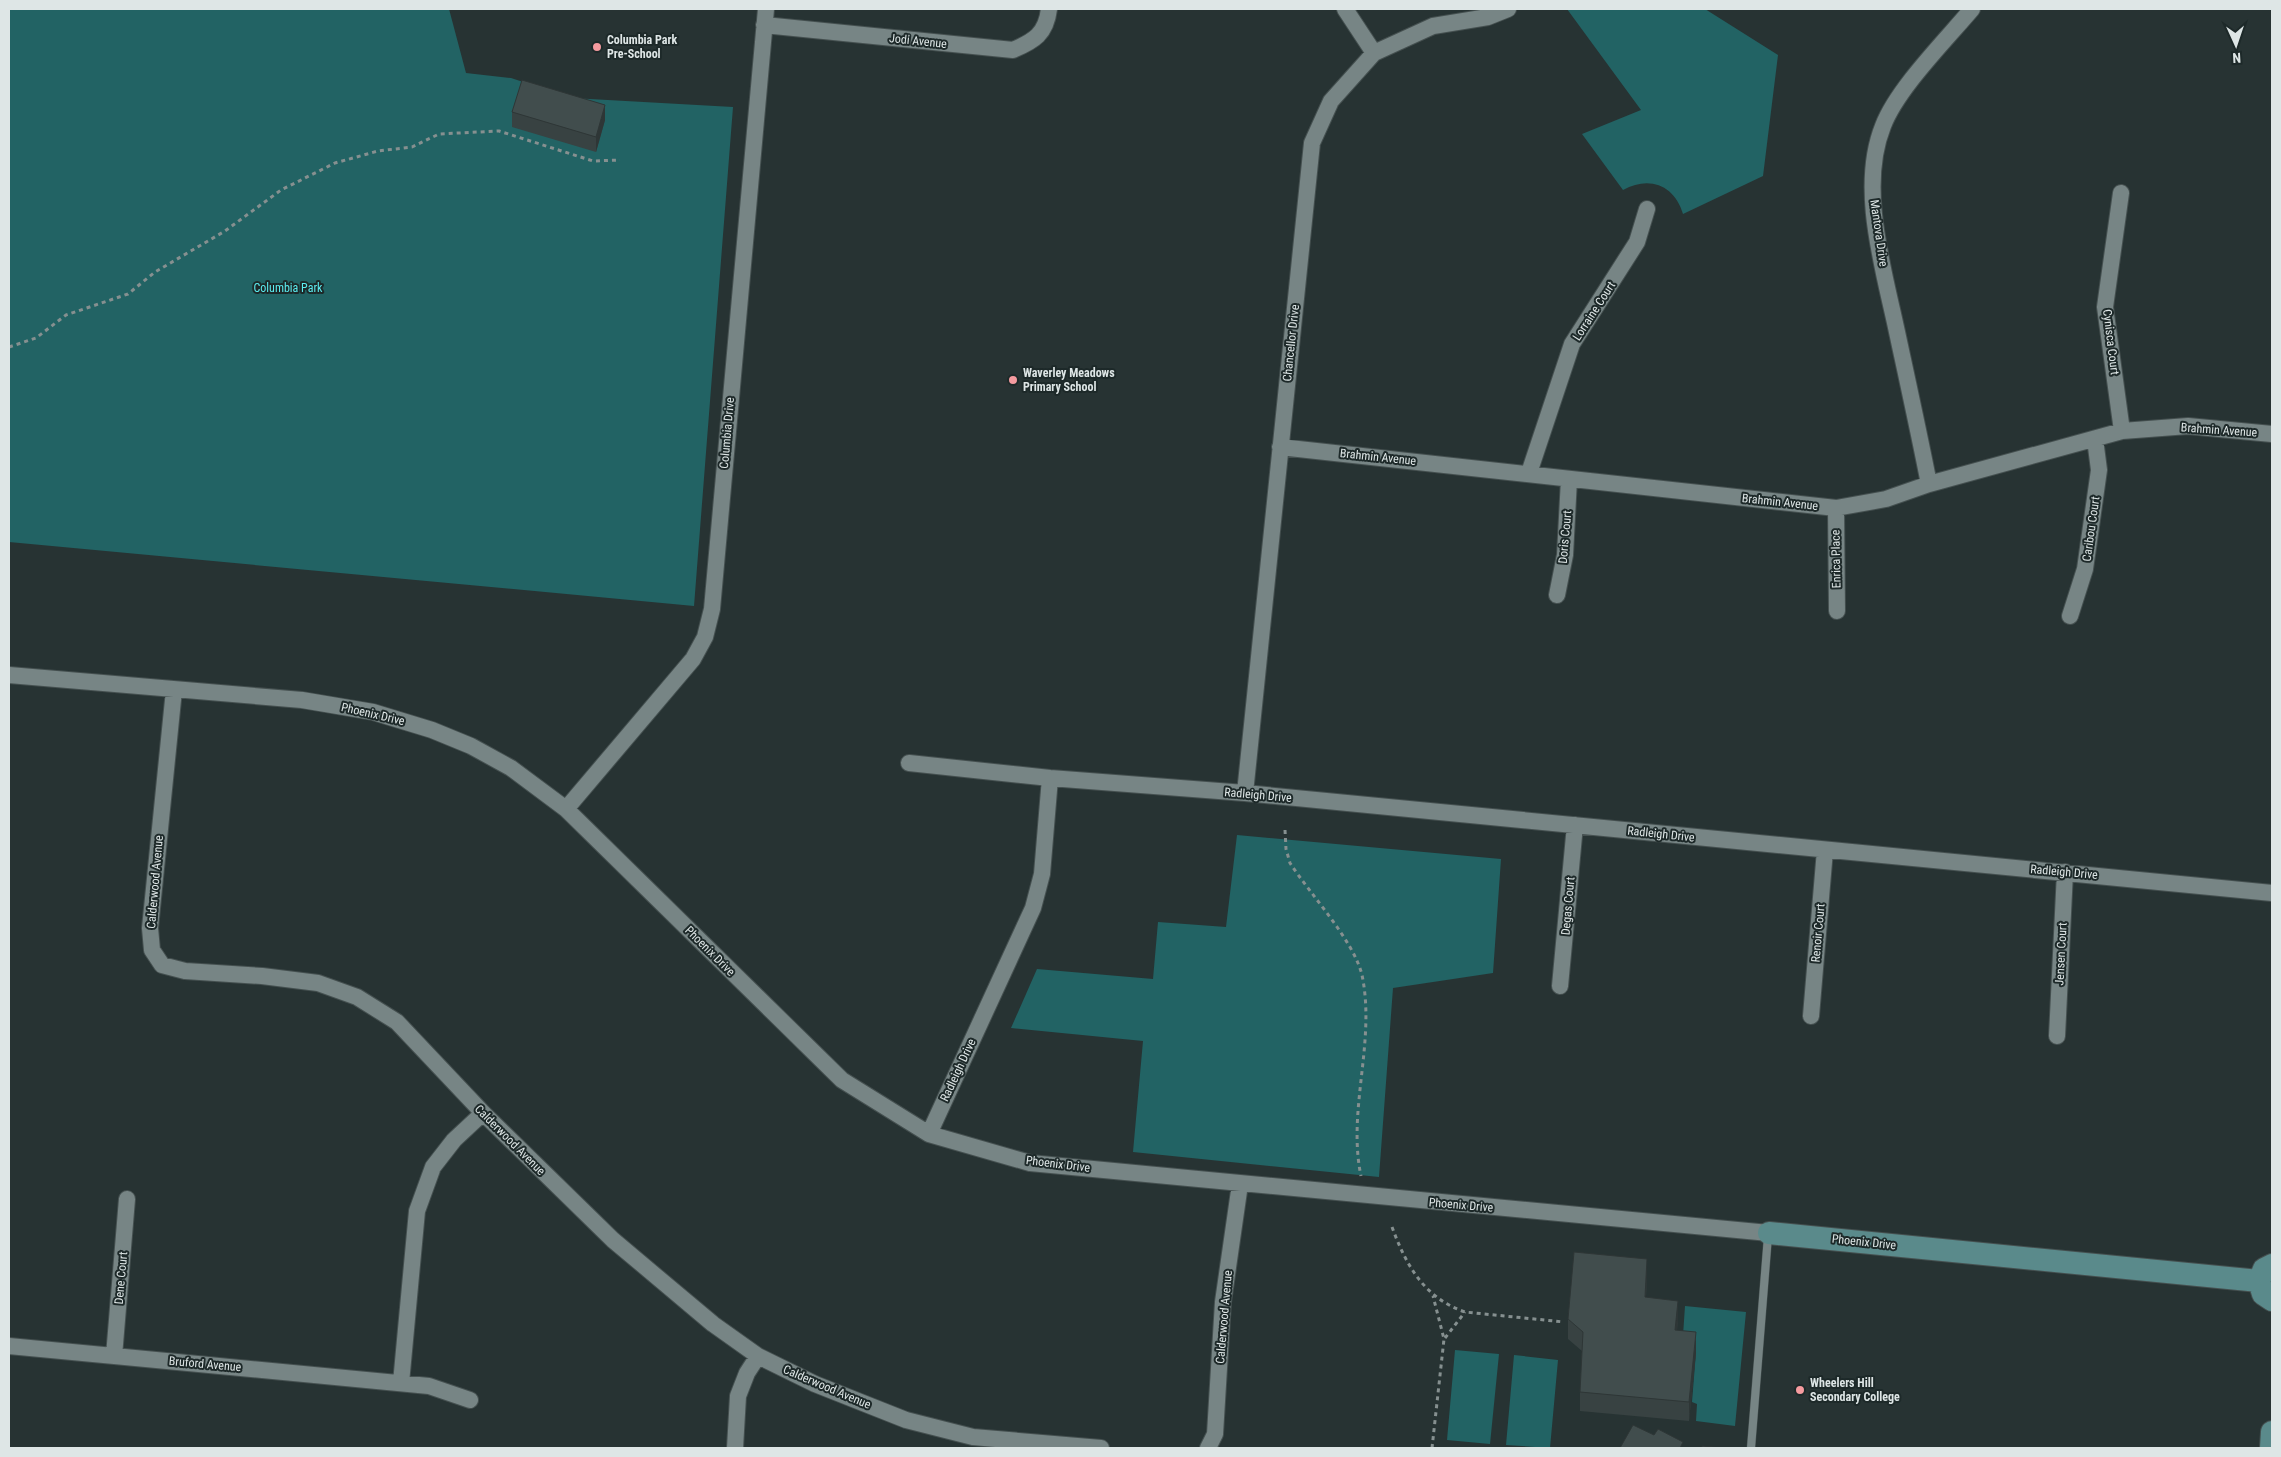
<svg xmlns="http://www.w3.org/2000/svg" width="2281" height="1457" viewBox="0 0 2281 1457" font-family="'Roboto Condensed',sans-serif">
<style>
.green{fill:#226364}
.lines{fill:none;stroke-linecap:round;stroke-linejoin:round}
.lane-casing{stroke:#455050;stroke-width:9}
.street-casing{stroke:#455050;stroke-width:18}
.secondary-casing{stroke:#455050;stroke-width:24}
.path{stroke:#869090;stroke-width:3;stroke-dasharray:4 4;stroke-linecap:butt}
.lane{stroke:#778585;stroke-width:8}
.street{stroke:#778585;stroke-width:16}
.secondary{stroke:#5a8a8b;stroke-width:22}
.wall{fill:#384242}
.shaded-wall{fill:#2e3636}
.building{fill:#414d4d;stroke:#2e3636}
.poi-dot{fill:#f59b9f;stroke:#1d2929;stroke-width:2}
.labels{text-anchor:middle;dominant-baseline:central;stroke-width:4;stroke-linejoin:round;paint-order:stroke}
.poi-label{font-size:12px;font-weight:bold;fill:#dee6e6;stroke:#1d2929;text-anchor:start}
.street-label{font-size:12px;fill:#dee6e6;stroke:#1d2929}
.park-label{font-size:12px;fill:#5becef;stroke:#1d2929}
</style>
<rect width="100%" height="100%" fill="#273333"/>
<path class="green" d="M 9,9 L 449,9 L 466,73 L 511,78 L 572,98 L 733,107 L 694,606 L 9,542 Z
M 1567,9 L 1705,9 L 1778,55 L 1763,176 L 1683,214 C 1675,186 1650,175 1623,190 L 1582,134 L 1641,110 Z
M 1237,835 L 1501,859 L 1493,973 L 1393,988 L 1379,1177 L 1133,1152 L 1143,1041 L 1011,1028 L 1037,969 L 1153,979 L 1158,922 L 1226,927 Z
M 1685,1306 L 1746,1312 L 1735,1426 L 1696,1421 L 1697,1404 L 1692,1402 L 1696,1352 L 1682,1350 Z
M 1455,1350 L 1499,1354 L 1490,1444 L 1447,1440 Z
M 1514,1355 L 1558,1360 L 1550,1448 L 1506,1445 Z"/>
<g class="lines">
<defs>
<path id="lane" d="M 1751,1448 L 1768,1236"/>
<path id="street" d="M 1345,9 L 1374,53
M 764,25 L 1013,50 C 1034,41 1046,34 1049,9
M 2121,193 L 2105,307 L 2122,431
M 1280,447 L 1836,508 L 1886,499 L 1929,484 L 2122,431 L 2188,426 L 2272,434
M 1529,473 L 1572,344 L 1637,242 L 1647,209
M 1929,484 C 1919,433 1908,383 1897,332 C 1884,270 1858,188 1883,126 C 1897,89 1945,41 1972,9
M 1836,508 L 1837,611
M 1557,595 L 1565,555 L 1569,479
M 2070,616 L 2085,569 L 2099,470 L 2095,439
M 9,675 L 302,700 L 373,712 L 432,730 L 471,746 L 511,768 L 566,809 L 842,1080 L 929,1134 L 1030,1163 L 1769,1233
M 174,690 L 150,928 L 152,950 L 162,965 L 185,971 L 262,976 L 318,983 L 357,997 L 397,1022 L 483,1113 L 613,1240 L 713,1324 L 758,1356 L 815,1384 L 906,1420 L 973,1437 L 1101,1448
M 909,763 L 1050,778 L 1245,793 L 2272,893
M 1245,793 L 1312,143 L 1331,101 L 1374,53 L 1433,26 L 1488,17 L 1508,9
M 566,809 L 693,659 L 705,637 L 712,609 L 766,9
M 1560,986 L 1575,825
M 1811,1016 L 1825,850
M 2057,1036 L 2065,872
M 929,1134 L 1033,908 L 1042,874 L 1050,778
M 9,1346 L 429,1386 L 470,1400
M 114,1356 L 127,1199
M 401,1383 L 417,1211 L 433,1167 L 454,1140 L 483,1113
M 735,1448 L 738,1396 L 747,1373 L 758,1356
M 1208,1448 L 1215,1434 L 1223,1302 L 1240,1184"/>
<path id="secondary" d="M 1769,1233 L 2259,1281
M 2272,1265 L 2264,1269 L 2259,1281 L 2263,1294 L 2272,1300
M 2271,1448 L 2272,1432"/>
</defs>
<use href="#lane" class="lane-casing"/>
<use href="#street" class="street-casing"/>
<use href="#secondary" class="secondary-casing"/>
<path class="path" d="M 9,347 L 36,338 L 66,315 L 128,294 L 155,272 L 225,231 L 281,190 L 335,163 L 378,151 L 412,147 L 439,134 L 499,131 L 593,161 L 620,160
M 1285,830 L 1286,849 L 1290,863 C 1310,894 1354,941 1362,975 C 1376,1042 1347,1110 1361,1176
M 1392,1227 C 1406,1265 1424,1298 1465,1312 L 1564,1322
M 1445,1338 L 1465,1312
M 1432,1448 L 1444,1339 L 1433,1296"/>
<use href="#lane" class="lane"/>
<use href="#street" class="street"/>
<use href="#secondary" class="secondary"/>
</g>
<path class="wall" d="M 512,112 L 605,120 L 596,152 L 512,127 Z
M 1647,1278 L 1646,1297 L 1678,1320 L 1677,1330 L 1696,1352 L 1689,1421 L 1580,1411 L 1580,1392 L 1582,1351 L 1568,1339 L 1568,1319 Z"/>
<path class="shaded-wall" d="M 605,105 L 605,120 L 596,152 L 596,137 Z
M 1647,1259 L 1647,1278 L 1645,1317 L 1645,1297 Z
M 1678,1301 L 1678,1320 L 1675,1350 L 1675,1330 Z
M 1696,1332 L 1696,1352 L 1689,1421 L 1689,1402 Z"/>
<path class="building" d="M 522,80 L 605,105 L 596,137 L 512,112 Z
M 1574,1252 L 1647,1259 L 1645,1297 L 1678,1301 L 1675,1330 L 1696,1332 L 1689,1402 L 1580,1392 L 1583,1332 L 1568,1319 Z
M 1633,1425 L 1654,1435 L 1658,1429 L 1683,1442 L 1680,1448 L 1620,1448 Z
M 1702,1446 L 1725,1448 L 1702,1448 Z"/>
<g class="poi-dot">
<circle cx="597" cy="47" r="5"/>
<circle cx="1013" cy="380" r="5"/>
<circle cx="1800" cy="1390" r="5"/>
</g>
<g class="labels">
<g class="poi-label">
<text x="607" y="40">Columbia Park<tspan x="607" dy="14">Pre-School</tspan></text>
<text x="1023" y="373">Waverley Meadows<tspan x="1023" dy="14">Primary School</tspan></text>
<text x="1810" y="1383">Wheelers Hill<tspan x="1810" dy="14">Secondary College</tspan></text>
</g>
<g class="street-label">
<text transform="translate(918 41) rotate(6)">Jodi Avenue</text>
<text transform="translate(1879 233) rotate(82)">Mantova Drive</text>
<text transform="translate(1594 311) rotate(-57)">Lorraine Court</text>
<text transform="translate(2111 342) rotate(83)">Cynisca Court</text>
<text transform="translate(1291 343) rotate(-84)">Chancellor Drive</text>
<text transform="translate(2219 430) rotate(4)">Brahmin Avenue</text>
<text transform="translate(727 433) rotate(-85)">Columbia Drive</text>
<text transform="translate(1378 457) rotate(6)">Brahmin Avenue</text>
<text transform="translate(1780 502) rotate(6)">Brahmin Avenue</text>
<text transform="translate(2091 529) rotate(-82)">Caribou Court</text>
<text transform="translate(1565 537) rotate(-85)">Doris Court</text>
<text transform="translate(1836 559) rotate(-91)">Enrica Place</text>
<text transform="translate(373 714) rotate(13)">Phoenix Drive</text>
<text transform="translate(1258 795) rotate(5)">Radleigh Drive</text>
<text transform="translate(1661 834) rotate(6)">Radleigh Drive</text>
<text transform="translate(2064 872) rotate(5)">Radleigh Drive</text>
<text transform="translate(155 882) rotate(-85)">Calderwood Avenue</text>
<text transform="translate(1568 906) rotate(-85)">Degas Court</text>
<text transform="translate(1818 933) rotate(-85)">Renoir Court</text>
<text transform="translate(710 951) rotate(45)">Phoenix Drive</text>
<text transform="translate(2061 954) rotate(-87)">Jensen Court</text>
<text transform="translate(958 1070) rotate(-65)">Radleigh Drive</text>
<text transform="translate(510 1140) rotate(45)">Calderwood Avenue</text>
<text transform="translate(1058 1164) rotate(7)">Phoenix Drive</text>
<text transform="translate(1461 1205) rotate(5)">Phoenix Drive</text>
<text transform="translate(1864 1242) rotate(6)">Phoenix Drive</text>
<text transform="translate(121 1278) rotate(-85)">Dene Court</text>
<text transform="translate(1224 1317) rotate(-85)">Calderwood Avenue</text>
<text transform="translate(205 1364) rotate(5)">Bruford Avenue</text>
<text transform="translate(827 1387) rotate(23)">Calderwood Avenue</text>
</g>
<g class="park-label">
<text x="288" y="288">Columbia Park</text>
</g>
</g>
<rect width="2281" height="1457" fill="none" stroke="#dee6e6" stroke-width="20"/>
<g transform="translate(2236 45) rotate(177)" stroke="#1d2929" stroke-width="4" paint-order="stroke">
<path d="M0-4L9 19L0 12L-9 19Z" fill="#dee6e6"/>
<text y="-8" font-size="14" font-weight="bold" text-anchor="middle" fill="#dee6e6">N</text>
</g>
</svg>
